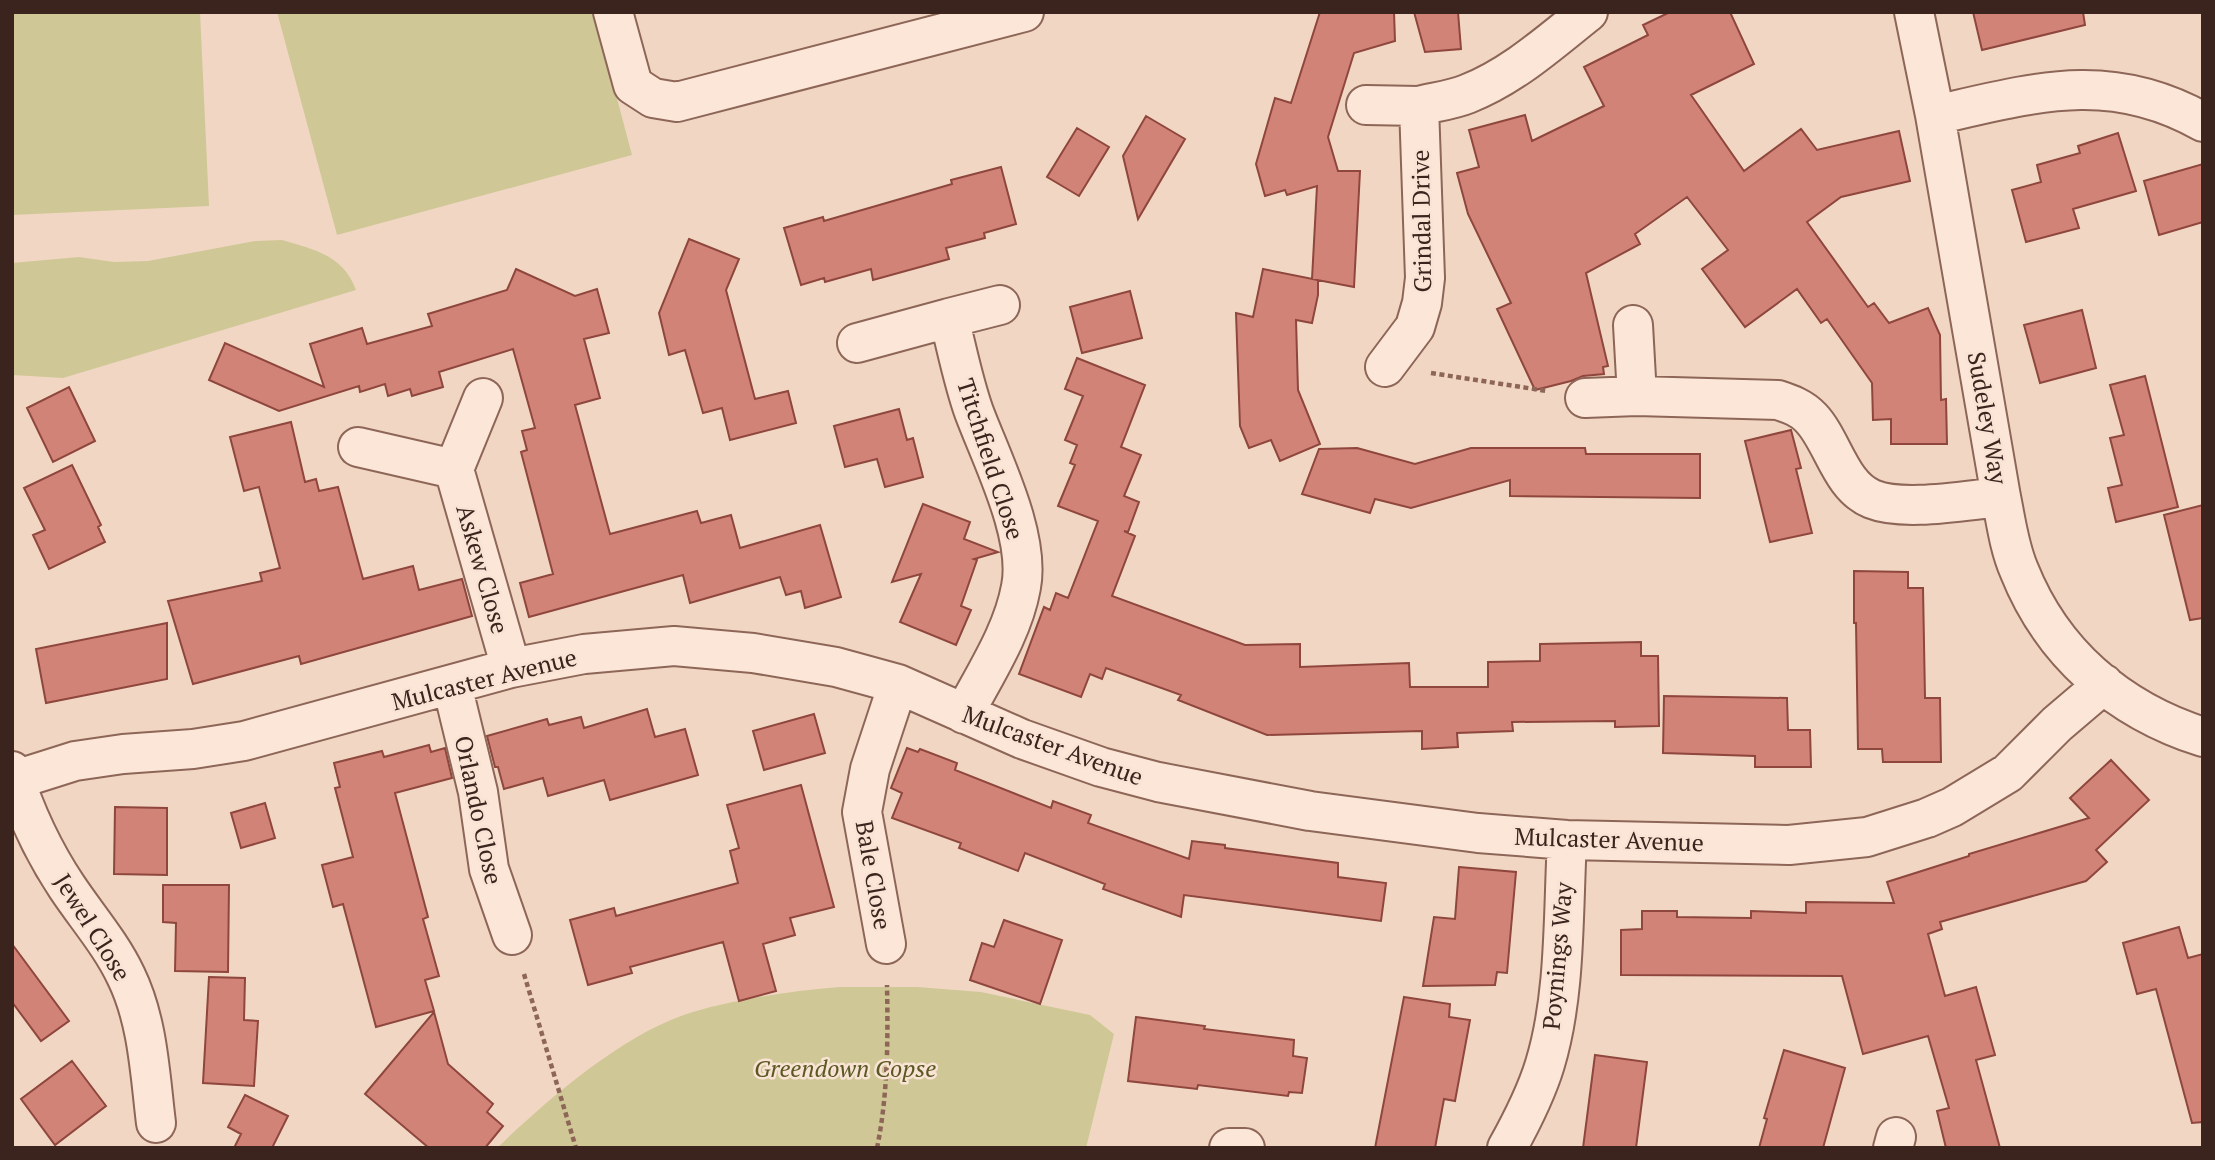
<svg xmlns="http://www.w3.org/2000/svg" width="2215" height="1160" viewBox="0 0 2215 1160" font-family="'PT Serif',serif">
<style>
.green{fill:#d0c796}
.building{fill:#d28377;stroke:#8e463d;stroke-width:2}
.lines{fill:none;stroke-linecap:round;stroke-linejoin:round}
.minor-casing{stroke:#8d6658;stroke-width:42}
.path{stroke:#8d6658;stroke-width:4.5;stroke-dasharray:5 3.5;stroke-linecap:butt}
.minor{stroke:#fbe6d7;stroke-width:38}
.labels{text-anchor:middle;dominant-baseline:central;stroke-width:5;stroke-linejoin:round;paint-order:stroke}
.street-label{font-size:24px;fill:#3c241e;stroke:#f8e3d4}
.park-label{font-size:24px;font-style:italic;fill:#5a5823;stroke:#f8e3d4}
</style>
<rect width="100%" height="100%" fill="#f1d7c3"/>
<path class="green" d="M 12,12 L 200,12 L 209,206 L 12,215 Z
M 277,12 L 594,12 L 632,155 L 337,235 Z
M 282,240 C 314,249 344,256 356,290 L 63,378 L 12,375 L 12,263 L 79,257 L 114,262 L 148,261 L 255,241 Z
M 840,987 L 917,987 L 981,992 L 1090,1015 L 1114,1034 L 1086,1148 L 497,1148 C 548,1099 625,1032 693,1012 C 741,998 791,991 840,987 Z"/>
<path class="building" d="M 1320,12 L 1394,12 L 1395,41 L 1354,53 L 1328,137 L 1338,171 L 1360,171 L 1354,287 L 1312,279 L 1317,186 L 1287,195 L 1285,190 L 1265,196 L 1256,164 L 1275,98 L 1291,103 Z
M 1414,12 L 1458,12 L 1461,49 L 1425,52 Z
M 1670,12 L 1730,12 L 1754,64 L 1691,95 L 1744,171 L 1801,129 L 1817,150 L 1899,131 L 1910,181 L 1841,197 L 1807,222 L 1868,307 L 1874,303 L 1889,323 L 1928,308 L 1940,335 L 1941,400 L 1946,399 L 1947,444 L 1891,444 L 1891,419 L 1873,420 L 1872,383 L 1827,319 L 1821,323 L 1797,289 L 1745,327 L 1702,269 L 1728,250 L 1687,197 L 1635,234 L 1640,244 L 1586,273 L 1608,366 L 1603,367 L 1604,374 L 1583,376 L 1571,381 L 1535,390 L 1497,309 L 1511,303 L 1468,214 L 1457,173 L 1479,167 L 1469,130 L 1525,115 L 1532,141 L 1604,106 L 1584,67 L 1648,35 L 1643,25 Z
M 1973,12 L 2083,12 L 2085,25 L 1982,50 Z
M 1146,116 L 1185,139 L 1138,219 L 1123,156 Z
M 1077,128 L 1109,147 L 1079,196 L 1047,177 Z
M 2118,133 L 2136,191 L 2073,209 L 2079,228 L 2026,242 L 2012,190 L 2041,182 L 2037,165 L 2080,153 L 2078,146 Z
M 2203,164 L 2203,222 L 2159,235 L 2144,181 Z
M 1001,167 L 1016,224 L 984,233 L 985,238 L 946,248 L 949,259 L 873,280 L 871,269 L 825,282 L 824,278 L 801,285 L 784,228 L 823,217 L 824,221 L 952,184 L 951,180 Z
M 689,239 L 739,259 L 726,290 L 755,399 L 788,391 L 796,423 L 730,440 L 722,408 L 703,413 L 685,350 L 669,355 L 659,313 Z
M 516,269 L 575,296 L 597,289 L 609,333 L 584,339 L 600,398 L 575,405 L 610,534 L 697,511 L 701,523 L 731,515 L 740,548 L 820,525 L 841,597 L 805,608 L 801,591 L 786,595 L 780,577 L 690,603 L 683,575 L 529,617 L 520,583 L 553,574 L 521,452 L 527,450 L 522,431 L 535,428 L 513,349 L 439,372 L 443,387 L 412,396 L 410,389 L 388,396 L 385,384 L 360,392 L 359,386 L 279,411 L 209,380 L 225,343 L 324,387 L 310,344 L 362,328 L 367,344 L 432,326 L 428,314 L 507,290 Z
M 1263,269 L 1318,280 L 1318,295 L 1312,323 L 1296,320 L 1298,390 L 1320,444 L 1280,461 L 1271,440 L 1249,448 L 1240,426 L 1236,313 L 1253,317 Z
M 1130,291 L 1142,338 L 1082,353 L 1070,307 Z
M 2082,310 L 2096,368 L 2040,383 L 2024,325 Z
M 1077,358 L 1145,385 L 1121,447 L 1141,455 L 1124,496 L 1139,502 L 1128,532 L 1124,531 L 1135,536 L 1112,596 L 1245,645 L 1300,644 L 1300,667 L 1409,663 L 1410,687 L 1488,687 L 1488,662 L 1540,661 L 1540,644 L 1641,642 L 1641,656 L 1658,656 L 1659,726 L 1615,727 L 1615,721 L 1512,722 L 1513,731 L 1457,733 L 1458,747 L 1422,749 L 1422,731 L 1267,735 L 1178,700 L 1181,695 L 1106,668 L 1102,679 L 1090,674 L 1081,697 L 1019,674 L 1044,607 L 1050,610 L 1056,593 L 1068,598 L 1098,521 L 1058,506 L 1075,465 L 1070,463 L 1077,445 L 1065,440 L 1083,396 L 1065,389 Z
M 2145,376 L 2178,507 L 2116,522 L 2108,488 L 2122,485 L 2110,438 L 2124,435 L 2110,385 Z
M 69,387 L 95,441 L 53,462 L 27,408 Z
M 899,409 L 907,440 L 913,438 L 923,477 L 885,487 L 877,459 L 845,467 L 834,426 Z
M 291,422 L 305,482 L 316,479 L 319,491 L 338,487 L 363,579 L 413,566 L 419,590 L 462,579 L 472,616 L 301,664 L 299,656 L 193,684 L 168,601 L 262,581 L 260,573 L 280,568 L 259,487 L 244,491 L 230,437 Z
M 1791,430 L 1801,468 L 1796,469 L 1812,533 L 1770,542 L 1745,441 Z
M 1357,448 L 1415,464 L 1471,448 L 1585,448 L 1586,454 L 1700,454 L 1700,498 L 1510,496 L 1510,480 L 1411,508 L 1375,499 L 1370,513 L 1302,494 L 1319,449 Z
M 72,465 L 101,525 L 98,527 L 105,542 L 49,569 L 33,535 L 45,530 L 24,488 Z
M 923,504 L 970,522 L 964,539 L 998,552 L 974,559 L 977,560 L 961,606 L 971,610 L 956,645 L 900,622 L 921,574 L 892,582 Z
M 2203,505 L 2203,618 L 2190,620 L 2164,515 Z
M 1854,571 L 1908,572 L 1908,588 L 1923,588 L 1925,698 L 1940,698 L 1941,762 L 1883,762 L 1882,749 L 1858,749 L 1856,623 L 1854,623 Z
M 167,623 L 167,679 L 46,703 L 36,649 Z
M 1664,696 L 1787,698 L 1788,730 L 1810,730 L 1811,767 L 1755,767 L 1755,756 L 1663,753 Z
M 647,709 L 655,737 L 685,729 L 698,775 L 610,800 L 604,780 L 548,796 L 543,778 L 504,789 L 498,767 L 495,767 L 487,736 L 547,719 L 549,725 L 581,717 L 584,728 Z
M 814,714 L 825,753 L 764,770 L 753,731 Z
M 429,745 L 431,752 L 445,748 L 452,778 L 395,793 L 428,917 L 423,919 L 439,976 L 425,980 L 434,1011 L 376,1027 L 343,904 L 333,907 L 322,865 L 353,857 L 335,788 L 340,787 L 334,763 L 382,751 L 384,757 Z
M 907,748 L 918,752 L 920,749 L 957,763 L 955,770 L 1051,808 L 1053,801 L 1091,815 L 1088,823 L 1189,859 L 1192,841 L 1225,845 L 1225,848 L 1338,863 L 1338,877 L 1386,883 L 1381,921 L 1184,895 L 1181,917 L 1103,889 L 1105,884 L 1025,853 L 1018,871 L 959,848 L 961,843 L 892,818 L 902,793 L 891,788 Z
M 2111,760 L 2149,800 L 2096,850 L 2107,862 L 2086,881 L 1940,922 L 1942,929 L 1928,934 L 1945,996 L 1976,987 L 1995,1055 L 1976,1060 L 2000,1148 L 1946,1148 L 1937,1111 L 1949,1108 L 1928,1036 L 1863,1054 L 1842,976 L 1621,975 L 1621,930 L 1642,929 L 1642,911 L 1677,911 L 1677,917 L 1751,918 L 1751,911 L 1806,913 L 1806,902 L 1894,903 L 1887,882 L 1969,856 L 1969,854 L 2089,818 L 2070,798 Z
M 801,785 L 834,907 L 790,918 L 795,935 L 763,944 L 776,991 L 739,1001 L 723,942 L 630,967 L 632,973 L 588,985 L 570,920 L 614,908 L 616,916 L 738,883 L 730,851 L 739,848 L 727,805 Z
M 265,803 L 275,838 L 241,848 L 231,813 Z
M 115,807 L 167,808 L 167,875 L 114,874 Z
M 1459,867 L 1516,872 L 1507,973 L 1497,972 L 1495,985 L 1423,986 L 1434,917 L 1455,919 Z
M 163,885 L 229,885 L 228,972 L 175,971 L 176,923 L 163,922 Z
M 1004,920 L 1062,940 L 1040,1004 L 970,980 L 982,943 L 994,947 Z
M 2179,927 L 2188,958 L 2203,954 L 2203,1122 L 2192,1123 L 2156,989 L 2137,994 L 2123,943 Z
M 12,944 L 69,1021 L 41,1041 L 12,1002 Z
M 209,977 L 245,978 L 244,1020 L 258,1021 L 254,1086 L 203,1083 Z
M 1404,997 L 1450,1004 L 1449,1017 L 1470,1020 L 1455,1101 L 1444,1099 L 1435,1148 L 1375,1148 Z
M 434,1012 L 448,1064 L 493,1104 L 487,1112 L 503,1126 L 485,1148 L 429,1148 L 365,1094 Z
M 1136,1017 L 1205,1026 L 1204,1029 L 1294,1040 L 1293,1056 L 1307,1058 L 1302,1093 L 1289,1092 L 1288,1096 L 1198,1085 L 1197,1089 L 1128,1081 Z
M 1784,1050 L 1845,1068 L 1823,1148 L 1759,1148 L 1767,1119 L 1764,1118 Z
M 1595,1055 L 1647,1062 L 1636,1148 L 1583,1148 Z
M 72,1061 L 106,1106 L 55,1145 L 21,1099 Z
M 245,1095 L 288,1116 L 272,1148 L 234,1148 L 241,1134 L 228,1127 Z"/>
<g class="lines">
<defs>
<path id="minor" d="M 613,12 L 633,85 L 653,98 L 677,102 L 1024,12
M 1914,12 L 1935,115 L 2001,497 C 2006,521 2009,547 2019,570 C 2052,653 2118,710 2203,737
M 1366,105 L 1419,106
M 1935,115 C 2033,93 2109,69 2203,122
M 949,318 L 1000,305
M 1633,325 L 1637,396
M 857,343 L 949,318 C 957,349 963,381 974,412 C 992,460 1031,536 1021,587 C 1013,632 985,674 964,714
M 1385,367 L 1415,327 L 1422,303 L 1425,278 L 1419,106 C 1435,102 1452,100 1467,94 C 1513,76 1550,42 1588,12
M 1585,398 L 1637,396 L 1778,400 C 1790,404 1802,408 1811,418 C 1833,441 1840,486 1872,499 C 1904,512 1966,500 2001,497
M 358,447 L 454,469 L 511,668
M 454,469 L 483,398
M 452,685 L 478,792 L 489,869 L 512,935
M 12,771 C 25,812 43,851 67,887 C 87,917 111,944 126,976 C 148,1021 150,1074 156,1123
M 15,780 L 75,761 L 123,754 L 193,749 L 244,741 L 511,668 L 584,654 L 674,646 L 753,653 L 836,667 L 898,684 L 1022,739 L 1101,767 L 1158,782 L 1310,811 L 1478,833 L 1567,840 L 1789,845 L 1867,837 L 1927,818 L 1952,807 L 2008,773 L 2057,724 L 2104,684
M 886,944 L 862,812 L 870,769 L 898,684
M 1229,1148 L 1245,1148
M 1507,1148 C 1522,1121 1536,1094 1545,1064 C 1566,995 1563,913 1567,840
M 1893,1148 L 1896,1137"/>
</defs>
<use href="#minor" class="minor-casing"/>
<path class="path" d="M 1431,373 L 1547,391
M 524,974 L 576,1148
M 877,1148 C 888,1095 888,1039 887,985"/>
<use href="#minor" class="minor"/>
</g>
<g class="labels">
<g class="street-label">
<text transform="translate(1421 221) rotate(-91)">Grindal Drive</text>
<text transform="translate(1988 418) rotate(80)">Sudeley Way</text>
<text transform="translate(991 459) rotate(72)">Titchfield Close</text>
<text transform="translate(483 569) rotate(74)">Askew Close</text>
<text transform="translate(484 679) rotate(-14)">Mulcaster Avenue</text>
<text transform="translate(1053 745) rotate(20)">Mulcaster Avenue</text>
<text transform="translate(479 810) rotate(78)">Orlando Close</text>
<text transform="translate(1609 839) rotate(2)">Mulcaster Avenue</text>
<text transform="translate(874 875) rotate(80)">Bale Close</text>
<text transform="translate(93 927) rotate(58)">Jewel Close</text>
<text transform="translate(1557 956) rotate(-85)">Poynings Way</text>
</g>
<g class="park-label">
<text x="845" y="1068">Greendown Copse</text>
</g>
</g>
<rect width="2215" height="1160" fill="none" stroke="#3c241e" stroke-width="28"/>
</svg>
